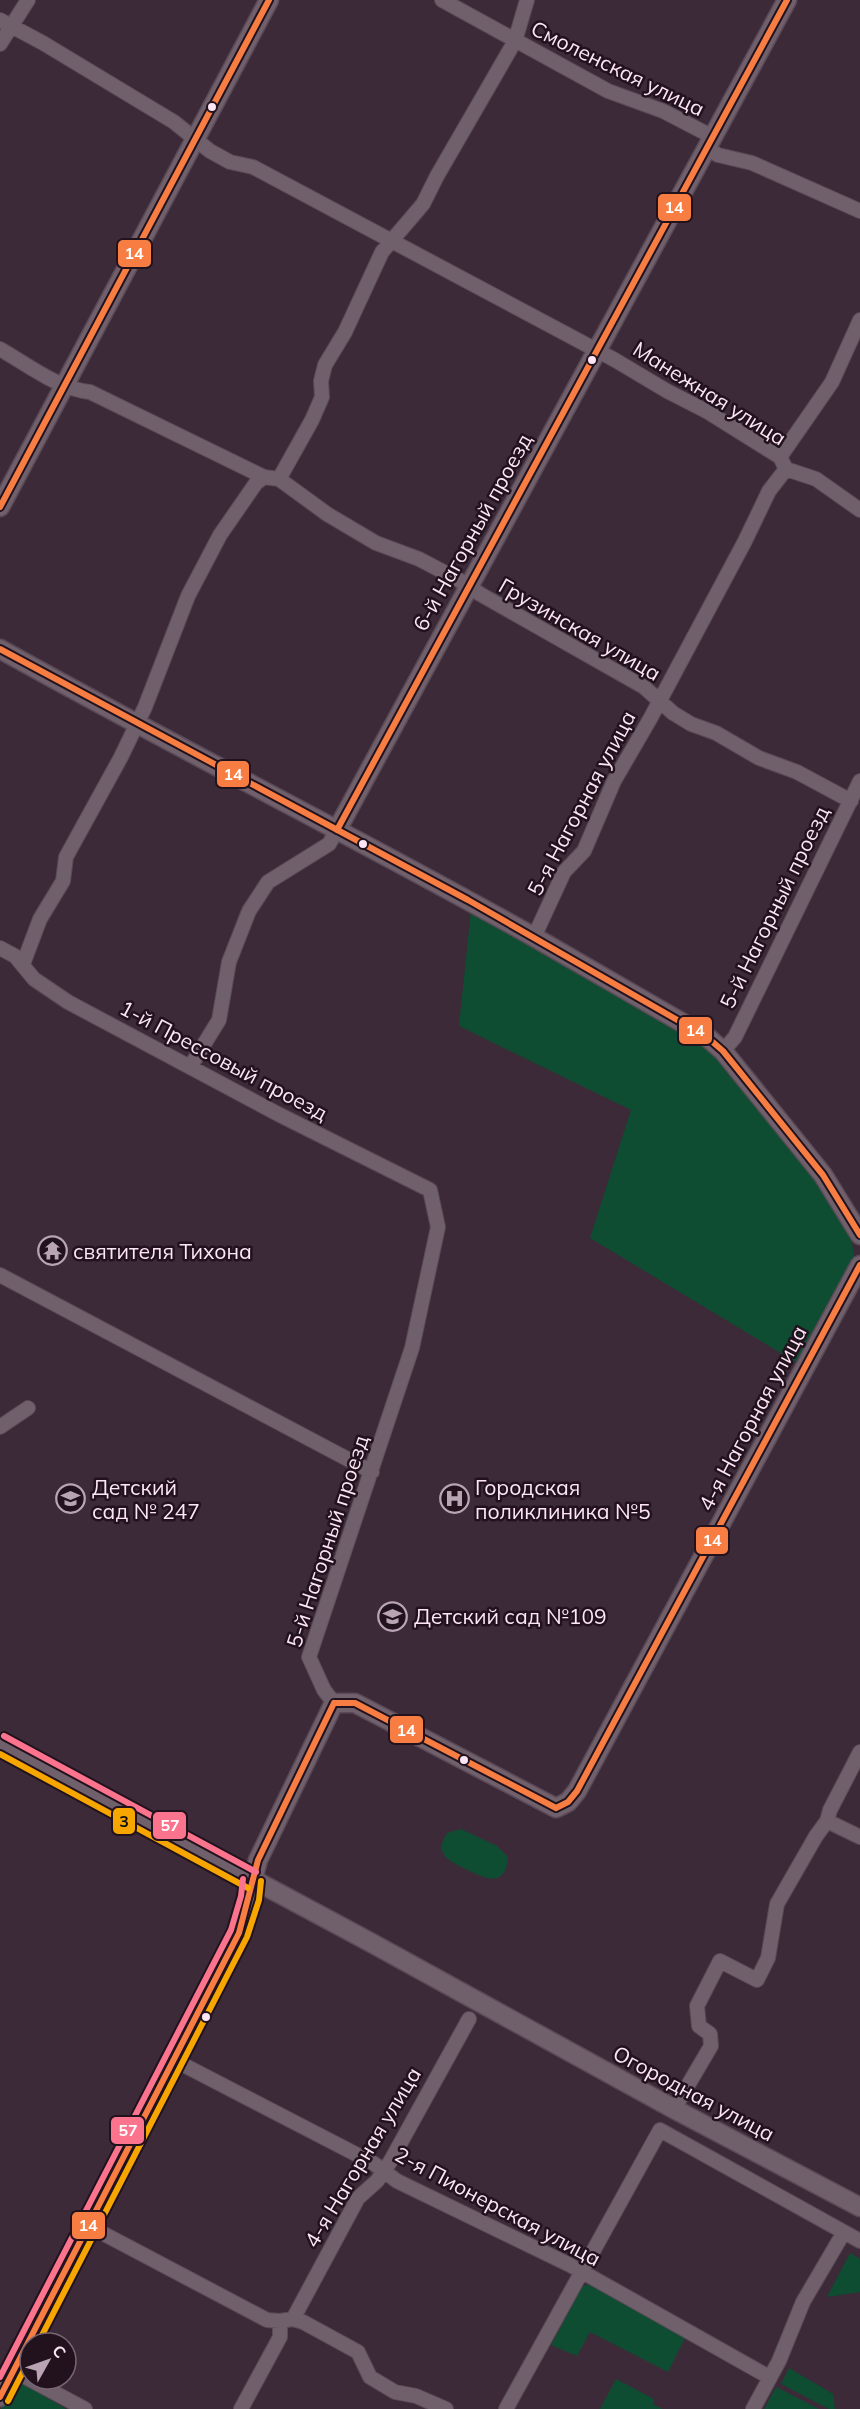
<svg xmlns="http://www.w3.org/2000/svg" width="860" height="2409" viewBox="0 0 860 2409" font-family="Mulish,sans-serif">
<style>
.green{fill:#0e4d31}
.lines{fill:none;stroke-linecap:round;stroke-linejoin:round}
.minor-casing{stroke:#5a4956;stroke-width:16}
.tertiary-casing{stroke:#5a4956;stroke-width:21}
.minor{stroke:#6f606b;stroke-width:14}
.tertiary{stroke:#6f606b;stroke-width:18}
.bus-1-casing{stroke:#21121e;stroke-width:10}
.bus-2-casing{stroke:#21121e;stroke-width:10}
.bus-3-casing{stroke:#21121e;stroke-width:10}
.bus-1{stroke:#f77d43;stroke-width:6}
.bus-2{stroke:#f7a600;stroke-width:6}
.bus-3{stroke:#fc738d;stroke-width:6}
.bus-dot{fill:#fde5f6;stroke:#21121e;stroke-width:2}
.labels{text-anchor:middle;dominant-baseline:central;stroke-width:5;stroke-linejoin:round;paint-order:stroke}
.street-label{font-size:21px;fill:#fde5f6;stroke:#21121e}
.poi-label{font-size:21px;fill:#fde5f6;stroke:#21121e;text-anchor:start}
.line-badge{stroke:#21121e;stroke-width:2}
.badge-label{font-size:16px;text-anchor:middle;font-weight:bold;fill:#fff}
.pale-badge-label{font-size:16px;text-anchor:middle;font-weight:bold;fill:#111}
</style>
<rect width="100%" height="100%" fill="#3c2a38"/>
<path class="green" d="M 471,910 L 699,1041 L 721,1060 L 820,1179 L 850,1235 L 854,1253 L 851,1270 L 799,1364 L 590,1238 L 631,1110 L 459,1026 Z
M 461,1829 L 497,1846 L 508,1857 C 506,1887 487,1880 468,1870 C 459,1866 446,1861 442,1851 C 440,1844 444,1839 447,1833 Z
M 850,2253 L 860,2259 L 860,2292 L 827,2297 Z
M 591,2283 L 686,2336 L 668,2372 L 590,2332 L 577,2356 L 551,2345 L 582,2287 Z
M 789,2368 L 833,2394 L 835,2409 L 829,2409 L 781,2384 Z
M 616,2379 L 654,2399 L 653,2404 L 663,2409 L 600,2409 Z
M 22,2383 L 66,2409 L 1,2409 L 13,2386 Z
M 776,2387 L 819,2409 L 764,2409 Z"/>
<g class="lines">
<defs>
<path id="minor" d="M 442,0 L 608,91 L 663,111 L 713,137
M 0,20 L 43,43 L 174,122 L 210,151 L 230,162 L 253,167 L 615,360 L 667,391 L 708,412 L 780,457 L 786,469 L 816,479 L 860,510
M 0,44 L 28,0
M 707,148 L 718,155 L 752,163 L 860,211
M 0,349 C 28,365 58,389 90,392 L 264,477 L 279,479 L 327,514 L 376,543 L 419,559 L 459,580 L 480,594 L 644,687 L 673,713 L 691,724 L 716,733 L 759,758 L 797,772 L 851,801
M 780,457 L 832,382 L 860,320
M 279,479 L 312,420 L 322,397 L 321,381 L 325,365 L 345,332 L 382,252 L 423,204 L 437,176 L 515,41 L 527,0
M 534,937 L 564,872 L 584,851 L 614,781 L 650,719 L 745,541 L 769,491 L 786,469
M 0,948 L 15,956 L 34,979 L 68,1002 L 278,1114 L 430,1190 L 438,1227 L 412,1348 L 309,1657 L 324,1690 L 334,1703
M 23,964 L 40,919 L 63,881 L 66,857 L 121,757 L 145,707 L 188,596 L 220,535 L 256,483 L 264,477
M 723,1051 L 735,1037 L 860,781
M 190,1067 L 219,1020 L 229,962 L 249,911 L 268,882 L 329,844 L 337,830
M 0,1275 L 372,1472
M 0,1427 L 28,1408
M 827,1821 L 860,1837
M 174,2060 L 373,2163 L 397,2181 L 570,2265 L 769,2377
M 674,2109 L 711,2046 L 710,2034 L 699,2026 L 697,2006 L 720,1961 L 757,1980 L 768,1958 L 777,1904 L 816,1836 L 827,1821 L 830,1810 L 860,1752
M 89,2226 L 267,2320 L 280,2321 L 293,2319 L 303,2322 L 358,2352 L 370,2377 L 395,2392 L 416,2396 L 446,2409
M 293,2319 L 358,2198 L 377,2181 L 390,2162 L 469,2019
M 14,2371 L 85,2409
M 241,2409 L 280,2337 L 280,2321
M 506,2409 L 660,2130 L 860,2241
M 753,2409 L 779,2361 L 803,2302 L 844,2232"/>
<path id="tertiary" d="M 0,507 L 269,0
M 0,649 C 177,748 358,838 534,937 C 592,970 649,1004 707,1037 L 723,1051 L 823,1175 L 860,1235
M 337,830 L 787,0
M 0,1744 L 368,1941 L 674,2109 L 860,2207
M 0,2397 L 239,1933 L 258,1860 L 334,1703 L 355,1703 L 556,1808 L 568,1802 L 577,1791 L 860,1265"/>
</defs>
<use href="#minor" class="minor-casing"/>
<use href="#tertiary" class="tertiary-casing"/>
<use href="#minor" class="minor"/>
<use href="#tertiary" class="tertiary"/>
<defs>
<path id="bus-1" d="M 0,507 L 269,0
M 0,649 L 468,900 L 707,1037 L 723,1051 L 823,1175 L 860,1235
M 337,830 L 787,0
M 334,1703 L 355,1703 L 556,1808
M 556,1808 L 568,1802 L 577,1791 L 860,1265
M 0,2397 L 239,1933 L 258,1860 L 334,1703"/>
<path id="bus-2" d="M 0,1754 L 248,1888
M 38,2343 L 247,1937 L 259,1900 L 261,1881
M 8,2401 L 30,2358"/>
<path id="bus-3" d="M 4,1736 L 256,1872
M 0,2377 L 231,1930 L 241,1896 L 243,1879"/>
</defs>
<use href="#bus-1" class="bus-1-casing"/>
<use href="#bus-2" class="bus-2-casing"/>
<use href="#bus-3" class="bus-3-casing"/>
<use href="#bus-1" class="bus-1"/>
<use href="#bus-2" class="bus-2"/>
<use href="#bus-3" class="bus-3"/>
</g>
<defs>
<symbol id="temple-ring" viewBox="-11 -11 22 22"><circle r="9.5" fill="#21121e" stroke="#b9a4b4" stroke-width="1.5"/><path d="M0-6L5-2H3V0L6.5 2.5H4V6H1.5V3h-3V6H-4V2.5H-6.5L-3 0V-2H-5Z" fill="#b9a4b4"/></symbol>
<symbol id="school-ring" viewBox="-11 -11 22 22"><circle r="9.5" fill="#21121e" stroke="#b9a4b4" stroke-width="1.5"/><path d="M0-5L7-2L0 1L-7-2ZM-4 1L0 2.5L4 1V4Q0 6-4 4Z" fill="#b9a4b4"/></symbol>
<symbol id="hospital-ring" viewBox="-11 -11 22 22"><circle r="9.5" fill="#21121e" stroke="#b9a4b4" stroke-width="1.5"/><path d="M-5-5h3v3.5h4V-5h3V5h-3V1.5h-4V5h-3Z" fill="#b9a4b4"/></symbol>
</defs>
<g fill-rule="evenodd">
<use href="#temple-ring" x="36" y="1234" width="33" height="33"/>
<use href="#school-ring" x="54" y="1482" width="33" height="33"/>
<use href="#hospital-ring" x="438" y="1482" width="33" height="33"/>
<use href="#school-ring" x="376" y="1600" width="33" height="33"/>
</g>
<g class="bus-dot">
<circle cx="212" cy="107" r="5"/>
<circle cx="592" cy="360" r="5"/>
<circle cx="363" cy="844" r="5"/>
<circle cx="464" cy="1760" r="5"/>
<circle cx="206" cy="2017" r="5"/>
</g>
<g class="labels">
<g class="street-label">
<text transform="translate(618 68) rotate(26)">Смоленская улица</text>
<text transform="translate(710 393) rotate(32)">Манежная улица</text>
<text transform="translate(472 532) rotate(-61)">6-й Нагорный проезд</text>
<text transform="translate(580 629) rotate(30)">Грузинская улица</text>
<text transform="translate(581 803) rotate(-62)">5-я Нагорная улица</text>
<text transform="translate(774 907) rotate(-64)">5-й Нагорный проезд</text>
<text transform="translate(224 1060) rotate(28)">1-й Прессовый проезд</text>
<text transform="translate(752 1418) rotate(-62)">4-я Нагорная улица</text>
<text transform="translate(327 1541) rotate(-72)">5-й Нагорный проезд</text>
<text transform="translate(694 2093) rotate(28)">Огородная улица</text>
<text transform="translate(362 2157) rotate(-59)">4-я Нагорная улица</text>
<text transform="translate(498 2206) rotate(28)">2-я Пионерская улица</text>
</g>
<g class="poi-label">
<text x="73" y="1251">святителя Тихона</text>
<text x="92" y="1487">Детский<tspan x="92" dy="24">сад № 247</tspan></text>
<text x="475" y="1487">Городская<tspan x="475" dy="24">поликлиника №5</tspan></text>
<text x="414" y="1616">Детский сад №109</text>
</g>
</g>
<g class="line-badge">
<rect x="657" y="193" width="35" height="29" rx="6" fill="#f77d43"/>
<rect x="117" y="239" width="35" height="29" rx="6" fill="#f77d43"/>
<rect x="216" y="760" width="34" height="28" rx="6" fill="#f77d43"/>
<rect x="678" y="1016" width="35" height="29" rx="6" fill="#f77d43"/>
<rect x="695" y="1526" width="34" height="29" rx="6" fill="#f77d43"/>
<rect x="389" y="1715" width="35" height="29" rx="6" fill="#f77d43"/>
<rect x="112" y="1807" width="24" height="28" rx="6" fill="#f7a600"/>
<rect x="152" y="1811" width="35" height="29" rx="6" fill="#fc738d"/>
<rect x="110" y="2116" width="35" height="29" rx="6" fill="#fc738d"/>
<rect x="71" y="2211" width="35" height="29" rx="6" fill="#f77d43"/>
</g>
<g class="badge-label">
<text x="674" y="213">14</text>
<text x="134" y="259">14</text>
<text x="233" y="780">14</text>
<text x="695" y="1036">14</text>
<text x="712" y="1546">14</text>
<text x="406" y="1736">14</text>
<text x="170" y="1831">57</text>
<text x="128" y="2136">57</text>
<text x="88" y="2231">14</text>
</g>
<g class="pale-badge-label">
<text x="124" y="1827">3</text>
</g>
<g transform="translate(48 2361) rotate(50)"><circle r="28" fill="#21121e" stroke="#796674" stroke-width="1.5"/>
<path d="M0-4.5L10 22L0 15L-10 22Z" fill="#b9a4b4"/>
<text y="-9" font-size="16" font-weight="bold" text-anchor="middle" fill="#fde5f6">С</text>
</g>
</svg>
